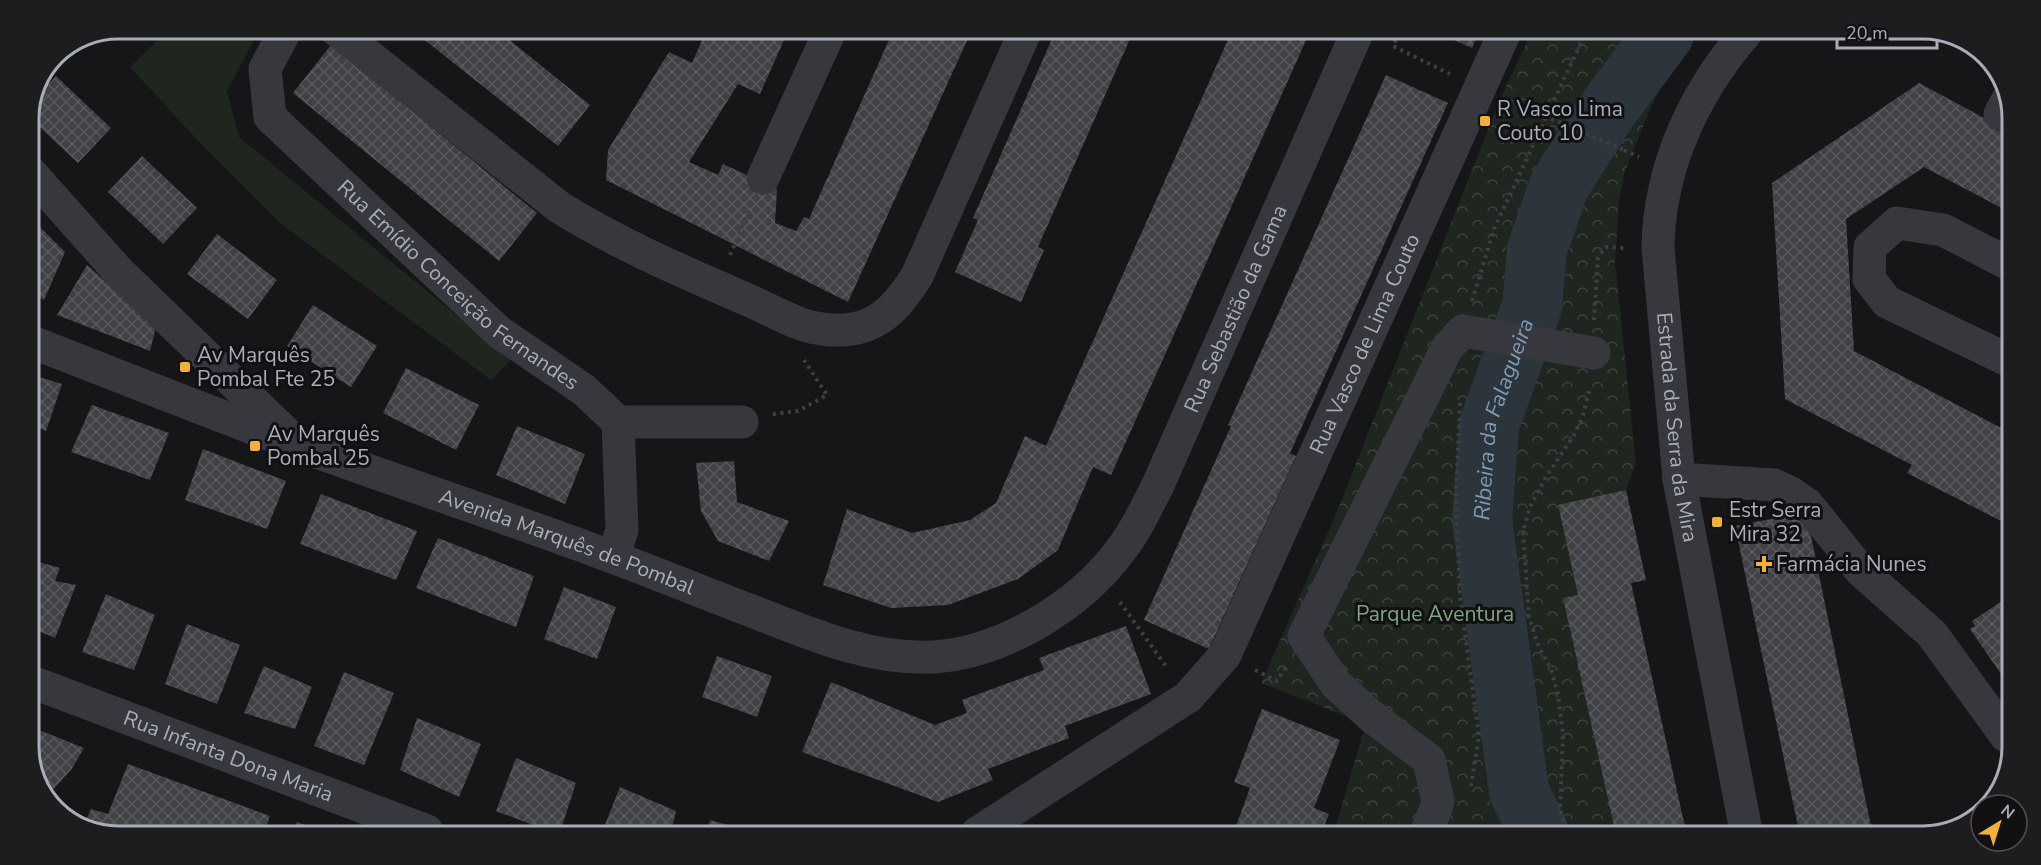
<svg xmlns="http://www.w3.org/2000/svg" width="2041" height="865" viewBox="0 0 2041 865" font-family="'Nunito Sans',sans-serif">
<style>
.grass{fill:#1e261f}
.park{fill:url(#park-crowns)}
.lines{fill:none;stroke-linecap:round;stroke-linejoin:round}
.river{stroke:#2c353c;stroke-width:60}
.building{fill:url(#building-cross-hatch)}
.path{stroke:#3d3f44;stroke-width:4;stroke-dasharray:3 4.5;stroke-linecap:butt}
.minor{stroke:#37383d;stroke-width:33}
.path-bridge{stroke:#3d3f44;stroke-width:4;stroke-dasharray:3 4.5;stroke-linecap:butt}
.poi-dot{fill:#f2b134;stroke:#111113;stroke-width:2}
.labels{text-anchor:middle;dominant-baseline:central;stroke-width:6;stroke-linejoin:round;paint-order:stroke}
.poi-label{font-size:21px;fill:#a8adb8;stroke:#111113;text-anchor:start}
.street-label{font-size:21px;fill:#a8adb8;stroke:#111113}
.park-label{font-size:21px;fill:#7fa381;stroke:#111113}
.water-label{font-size:22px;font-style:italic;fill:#7f9bb3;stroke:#111113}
.rim{fill:none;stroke:#a8adb8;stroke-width:3}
</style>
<defs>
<pattern id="park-crowns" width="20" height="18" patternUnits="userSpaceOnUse" patternTransform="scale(1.5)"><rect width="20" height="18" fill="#1e261f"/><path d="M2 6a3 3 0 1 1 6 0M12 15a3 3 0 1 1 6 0" fill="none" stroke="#3c433d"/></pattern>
<pattern id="building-cross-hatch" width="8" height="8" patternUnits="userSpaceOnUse" patternTransform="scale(1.5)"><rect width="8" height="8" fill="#404145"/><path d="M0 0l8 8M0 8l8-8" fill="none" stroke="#595a5e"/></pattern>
</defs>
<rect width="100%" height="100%" fill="#161618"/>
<path class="grass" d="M 169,29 L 260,29 L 227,91 L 239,137 L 511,360 L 491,380 L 280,223 L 203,146 L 130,67 Z"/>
<path class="park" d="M 1531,34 L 1695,34 L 1668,72 L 1648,114 L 1624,174 L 1619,202 L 1615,262 L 1636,464 L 1626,490 L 1558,506 L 1578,595 L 1563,598 L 1616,835 L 1333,834 L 1366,724 L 1261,683 L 1336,514 L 1501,97 Z"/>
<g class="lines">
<path class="river" id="s1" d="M 1540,835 L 1519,791 L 1482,520 L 1489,425 L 1532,306 L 1537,250 L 1559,186 L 1608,109 L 1664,34"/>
</g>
<path class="building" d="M 412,30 L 497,30 L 590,105 L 558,146 Z
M 706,31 L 788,31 L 760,94 L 738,84 L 689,162 L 718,175 L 723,164 L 777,189 L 775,223 L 796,231 L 804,217 L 809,219 L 893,31 L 971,32 L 848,302 L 606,180 L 608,150 L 669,52 L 692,63 Z
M 1055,32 L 1133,32 L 1038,247 L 1044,250 L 1021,302 L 955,272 L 978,220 L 973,218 Z
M 1231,33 L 1295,33 L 1307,38 L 1111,475 L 1093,467 L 1058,550 L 1018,579 L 948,605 L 891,608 L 823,585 L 847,509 L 912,533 L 970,520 L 996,503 L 1025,436 L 1046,446 Z
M 1438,33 L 1478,33 L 1472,48 Z
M 331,45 L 537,213 L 499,261 L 293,93 Z
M 1386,75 L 1448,103 L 1290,453 L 1296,456 L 1209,649 L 1144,620 L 1231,426 L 1228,425 Z
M 56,76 L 111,128 L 78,163 L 29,117 L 35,98 Z
M 1919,83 L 2012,133 L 2011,213 L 1924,167 L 1846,219 L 1854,351 L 2009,432 L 2008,512 L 2003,522 L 1907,473 L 1912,465 L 1785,399 L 1772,183 Z
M 142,156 L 197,208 L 163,244 L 108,192 Z
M 29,216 L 65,252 L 44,300 L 29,294 Z
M 217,234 L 277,280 L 248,319 L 187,274 Z
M 87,265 L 156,327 L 150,351 L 57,315 Z
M 313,305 L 377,346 L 351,387 L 287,346 Z
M 406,368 L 479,405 L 456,450 L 383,413 Z
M 29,374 L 62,384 L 46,431 L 29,424 Z
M 92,405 L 169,433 L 150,480 L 71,452 Z
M 517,426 L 585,454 L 565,504 L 496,475 Z
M 203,449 L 286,481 L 267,529 L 185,500 Z
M 734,461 L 737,502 L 789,521 L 769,561 L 718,541 L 701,511 L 696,463 Z
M 1626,490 L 1646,580 L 1631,583 L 1687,836 L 1616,835 L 1563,598 L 1578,595 L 1558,505 Z
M 321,494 L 417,531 L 396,580 L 300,544 Z
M 1806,512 L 1873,836 L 1800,836 L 1735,526 Z
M 438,538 L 534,576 L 516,627 L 416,588 Z
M 39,562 L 60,568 L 55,581 L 76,585 L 55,638 L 29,627 L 29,584 Z
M 564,587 L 616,607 L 597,659 L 544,639 Z
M 106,594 L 155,615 L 134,670 L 82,652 Z
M 2008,597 L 2007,652 L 2007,683 L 1970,629 L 1975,626 L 1972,621 Z
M 187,624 L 240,645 L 217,704 L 165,684 Z
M 1126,626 L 1151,694 L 1065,726 L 1069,738 L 988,769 L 993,780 L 938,802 L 802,752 L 831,682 L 935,725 L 967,713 L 962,700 L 1044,670 L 1039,658 Z
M 717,656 L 772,676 L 757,717 L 702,697 Z
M 264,666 L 312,687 L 295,729 L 244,713 Z
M 344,672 L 394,693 L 364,765 L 314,746 Z
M 1262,709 L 1340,740 L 1314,808 L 1329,814 L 1321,834 L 1233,834 L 1250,788 L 1234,782 Z
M 417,718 L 481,744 L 459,797 L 400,770 Z
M 29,726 L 84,748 L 71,770 L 45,798 L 29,753 Z
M 516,758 L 576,783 L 560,832 L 551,832 L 496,811 Z
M 128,764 L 270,816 L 265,830 L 84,830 L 82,829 L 91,809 L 108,814 Z
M 620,787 L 676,811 L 671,832 L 602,832 Z
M 710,820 L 753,832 L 707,832 Z
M 297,822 L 318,830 L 318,831 L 294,831 Z"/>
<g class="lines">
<path class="path" d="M 1399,33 L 1393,46 L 1450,74
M 1624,150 L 1639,157
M 730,255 L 751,207
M 1472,301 L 1494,229 L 1585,34
M 1594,320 L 1598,258 L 1606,247 L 1625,248
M 1460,403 L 1456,496 L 1460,597 L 1479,736 L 1471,786
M 773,414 L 798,411 L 827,395 L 804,360
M 1120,602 L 1168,669
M 1255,670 L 1277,681 L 1285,668
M 1569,835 L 1560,810 L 1563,735 L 1558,695 L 1551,669 L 1538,645 L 1529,617 L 1523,531 L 1530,507 L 1546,477 L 1574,435 L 1583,415 L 1590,387"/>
<g class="minor">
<path id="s2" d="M 286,29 L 265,69 L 270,117 L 499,332 L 584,390 L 618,422 L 622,530 L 613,557"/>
<path d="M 335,29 L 559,207 C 618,244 684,272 748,300 C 767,308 791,322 811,327 C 824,330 839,331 852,329 C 884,324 901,301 917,276 L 1025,32"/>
<path id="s3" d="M 1745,34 C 1693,94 1659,169 1658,248 L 1679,479 L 1747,836"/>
<path d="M 2008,99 L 2000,114 L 2012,120"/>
<path d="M 29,171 L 119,272 L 288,435"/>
<path d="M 763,178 L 830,31"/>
<path id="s4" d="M 29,341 C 119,376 209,412 300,446 C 405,484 511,519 615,558 C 663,576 710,595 757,613 C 813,635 871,660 933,657 C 1002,653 1079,606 1120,551 C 1136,531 1146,508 1158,485 L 1357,33"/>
<path d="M 2010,361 L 1887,302 L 1869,279 L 1870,247 L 1897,223 L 1943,230 L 2011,265"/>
<path d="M 618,422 L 742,422"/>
<path d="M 1679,479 L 1774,485 L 1791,493 L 1807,504 L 1861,571 L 1932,634 L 2006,736"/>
<path id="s5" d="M 29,681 L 427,831"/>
<path id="s6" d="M 977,833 L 1188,697 L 1225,655 L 1504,34"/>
<path d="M 1426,835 L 1438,802 L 1429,760 L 1371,716 L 1336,684 L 1304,636 L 1447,348 L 1463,331 L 1594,353"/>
</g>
<path class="path-bridge" d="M 1510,101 L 1624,150"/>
</g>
<g class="poi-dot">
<rect x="1479" y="115" width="12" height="12" rx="3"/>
<rect x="179" y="361" width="12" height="12" rx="3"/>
<rect x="249" y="440" width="12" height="12" rx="3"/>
<rect x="1711" y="516" width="12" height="12" rx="3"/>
<path d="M1761 555h6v6h6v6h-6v6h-6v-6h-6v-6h6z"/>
</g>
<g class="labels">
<g class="poi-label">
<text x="1497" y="109">R Vasco Lima<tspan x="1497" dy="24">Couto 10</tspan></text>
<text x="197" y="355">Av Marquês<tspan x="197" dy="24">Pombal Fte 25</tspan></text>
<text x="267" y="434">Av Marquês<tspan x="267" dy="24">Pombal 25</tspan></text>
<text x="1729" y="510">Estr Serra<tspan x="1729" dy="24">Mira 32</tspan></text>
<text x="1776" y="564">Farmácia Nunes</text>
</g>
<g class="street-label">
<text stroke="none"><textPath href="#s2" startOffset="346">Rua Emídio Conceição Fernandes</textPath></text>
<text stroke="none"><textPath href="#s4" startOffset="1450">Rua Sebastião da Gama</textPath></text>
<text stroke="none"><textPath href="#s6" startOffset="648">Rua Vasco de Lima Couto</textPath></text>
<text stroke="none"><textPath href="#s3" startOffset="416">Estrada da Serra da Mira</textPath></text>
<text stroke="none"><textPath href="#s4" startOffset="574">Avenida Marquês de Pombal</textPath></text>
<text stroke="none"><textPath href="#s5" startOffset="213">Rua Infanta Dona Maria</textPath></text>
</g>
<g class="park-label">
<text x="1435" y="614">Parque Aventura</text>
</g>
<g class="water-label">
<text stroke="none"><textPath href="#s1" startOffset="426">Ribeira da Falagueira</textPath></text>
</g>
</g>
<path d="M0 0H2041V865H0ZM118 39H1923A79 79 0 0 1 2002 118V747A79 79 0 0 1 1923 826H118A79 79 0 0 1 39 747V118A79 79 0 0 1 118 39Z" fill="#1d1d20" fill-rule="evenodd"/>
<path class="rim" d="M118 39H1923A79 79 0 0 1 2002 118V747A79 79 0 0 1 1923 826H118A79 79 0 0 1 39 747V118A79 79 0 0 1 118 39Z"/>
<g transform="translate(1999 823) rotate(38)"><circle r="28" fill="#111113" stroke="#4d4f55" stroke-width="1.5"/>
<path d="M0-4.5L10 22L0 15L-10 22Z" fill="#f2b134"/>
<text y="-9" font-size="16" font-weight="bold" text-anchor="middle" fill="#a8adb8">N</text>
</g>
<path d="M1837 39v9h100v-9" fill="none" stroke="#a8adb8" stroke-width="3"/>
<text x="1846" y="39" font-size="18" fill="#a8adb8" stroke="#111113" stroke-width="4.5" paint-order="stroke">20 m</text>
</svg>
